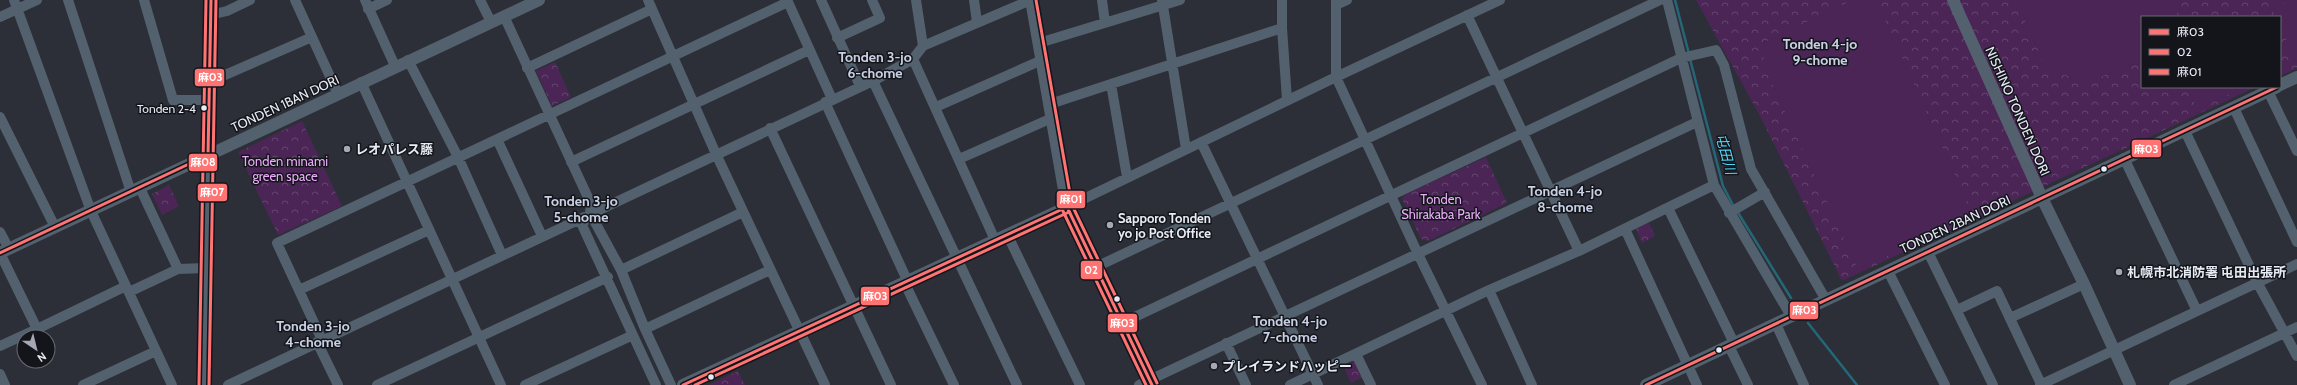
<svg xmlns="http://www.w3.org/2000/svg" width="2297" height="385" viewBox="0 0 2297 385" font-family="Cabin,'Noto Sans JP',sans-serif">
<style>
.park{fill:url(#park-crowns)}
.pitch{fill:#4b2555}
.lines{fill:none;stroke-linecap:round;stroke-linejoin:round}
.stream{stroke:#246778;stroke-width:2.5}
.minor{stroke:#53616e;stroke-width:10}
.tertiary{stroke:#53616e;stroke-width:12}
.bus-1-casing{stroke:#13151b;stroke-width:6}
.bus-2-casing{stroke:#13151b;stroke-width:6}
.bus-3-casing{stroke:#13151b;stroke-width:6}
.bus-4-casing{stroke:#13151b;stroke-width:6}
.bus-5-casing{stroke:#13151b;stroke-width:6}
.bus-1{stroke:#ff7373;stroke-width:3}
.bus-2{stroke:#ff7373;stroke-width:3}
.bus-3{stroke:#ff7373;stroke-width:3}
.bus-4{stroke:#ff7373;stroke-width:3}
.bus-5{stroke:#ff7373;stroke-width:3}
.bus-dot{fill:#e7ebf4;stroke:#13151b;stroke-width:1.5}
.poi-dot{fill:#a6a9b2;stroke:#13151b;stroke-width:1.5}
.labels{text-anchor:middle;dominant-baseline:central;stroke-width:3;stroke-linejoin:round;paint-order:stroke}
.bus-label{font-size:12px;fill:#e7ebf4;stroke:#13151b;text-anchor:end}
.street-label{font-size:13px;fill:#e7ebf4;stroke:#13151b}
.poi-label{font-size:13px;font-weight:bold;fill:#e7ebf4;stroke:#13151b;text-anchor:start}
.park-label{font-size:13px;fill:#eaacf9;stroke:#13151b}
.neighbourhood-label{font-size:14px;font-weight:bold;fill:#c9d0e3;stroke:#13151b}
.water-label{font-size:14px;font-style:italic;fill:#50d7f9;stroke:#13151b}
.line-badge{stroke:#13151b;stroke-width:1.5}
.badge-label{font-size:11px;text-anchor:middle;font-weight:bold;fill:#fff}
</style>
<defs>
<pattern id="park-crowns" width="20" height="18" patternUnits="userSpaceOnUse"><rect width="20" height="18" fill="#4b2555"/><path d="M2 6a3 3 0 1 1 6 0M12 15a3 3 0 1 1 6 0" fill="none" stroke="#65456e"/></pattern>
</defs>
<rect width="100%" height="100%" fill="#2c2f37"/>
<path class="park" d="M 1696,0 L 2297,0 L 2297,68 L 2280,76 L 2280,17 L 2142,17 L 2142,87 L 2256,87 L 1842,281 L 1761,118 Z
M 555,62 L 571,97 L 552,106 L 536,71 Z
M 302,121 L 342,206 L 278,235 L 238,152 Z
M 1486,157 L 1507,203 L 1428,241 L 1421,239 L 1402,199 L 1404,195 Z
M 169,185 L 179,206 L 162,215 L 152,194 Z
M 1649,223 L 1655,236 L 1642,243 L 1636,229 Z
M 1357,360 L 1365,376 L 1351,383 L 1343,366 Z
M 738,371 L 745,385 L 708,385 Z"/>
<path class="pitch" d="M 1853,0 L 1876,0 L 1973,216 L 1858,269 L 1763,64 L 1765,42 Z
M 2016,0 L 2181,0 L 2181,2 L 2176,17 L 2142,17 L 2142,59 L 2138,62 L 2100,77 L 2077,80 L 2045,66 Z
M 2290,0 L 2297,0 L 2297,63 L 2280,26 L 2280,17 L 2276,17 L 2272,9 Z
M 2188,87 L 2244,87 L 2197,109 Z"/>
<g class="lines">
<path class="stream" d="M 1675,0 L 1689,54
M 1690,59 L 1723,186 L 1734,207
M 1737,211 L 1791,298
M 1808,323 L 1857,385"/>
<path class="minor" d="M 14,0 L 91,211 L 172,385
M 68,0 L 131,192
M 144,0 L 173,100 L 208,100
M 295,0 L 338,94
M 365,0 L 395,66
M 480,0 L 491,22
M 648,0 L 716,154 L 825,385
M 821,0 L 860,86
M 916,0 L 923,46
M 974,0 L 977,22
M 1102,0 L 1105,23
M 1162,0 L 1186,149
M 1282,0 L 1282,28 L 1287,100
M 1336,0 L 1336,77 L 1418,254 L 1482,385
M 1667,0 L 1714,185 L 1791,316
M 1336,5 L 1347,0
M 368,9 L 387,0
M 210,15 L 227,11 L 250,0
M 1467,15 L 1579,251
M 504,16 L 591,204 L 590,213
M 0,17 L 37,0
M 837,38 L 880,18 L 872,0
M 1039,43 L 1180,0
M 913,59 L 995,240
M 408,60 L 458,157 L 502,255
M 527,68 L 652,9
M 873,81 L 1017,385
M 209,82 L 312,37
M 361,82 L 501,385
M 1111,84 L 1127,177
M 2268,91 L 2297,151
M 825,102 L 907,280 L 908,290 L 954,385
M 1050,104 L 1282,28
M 936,107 L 1042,60
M 2234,108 L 2297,242
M 0,117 L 55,227
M 770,128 L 891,385
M 2185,131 L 2257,282 L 2297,356
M 497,139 L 542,236
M 1201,142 L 1318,385
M 2124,158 L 2197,311
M 959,159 L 1052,118
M 571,162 L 809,50
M 140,188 L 178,269
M 1067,207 L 1336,77 L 1500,0
M 1668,208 L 1734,343
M 1729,213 L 1765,192
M 1625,229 L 1697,385
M 0,232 L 9,249
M 1007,234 L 1080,385
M 1928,252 L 1993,385
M 1096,267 L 1660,0
M 621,270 L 743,212
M 1888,271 L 1945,385
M 299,290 L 429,230
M 1489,290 L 1532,385
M 129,292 L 178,269 L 206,268
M 1957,310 L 1997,291 L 2041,384
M 2010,318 L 2084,284
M 1122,323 L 1681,58 L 1716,50 L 1724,65 L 1751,169 L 1826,300
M 1776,324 L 1804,385
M 37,329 L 126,286
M 645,329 L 770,270
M 322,340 L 277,243 L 788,2 L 832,99
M 317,342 L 338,385
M 1226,343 L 1246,385
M 0,346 L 37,329 L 0,253
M 1729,346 L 1748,385
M 1356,354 L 1371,385
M 0,374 L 5,385
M 83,385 L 156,351
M 228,385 L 873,81 L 913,59 L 923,46 L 1031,0
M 377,385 L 608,277
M 525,385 L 633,335
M 656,385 L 582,225 L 590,213 L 621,270 L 645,329 L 671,385
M 1139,385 L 1697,122
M 1290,385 L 1489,290 L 1579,251 L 1714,185
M 2040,385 L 2297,264
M 2174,385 L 2297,327"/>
<path class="tertiary" d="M 1031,0 L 1067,207 L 1152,385
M 1953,0 L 2042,198 L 2084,284 L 2130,385
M 2280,85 L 2297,77
M 0,253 L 539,0
M 204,385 L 211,0
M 683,385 L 1067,207
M 1646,385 L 2277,87"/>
<defs>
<path id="bus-1" d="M 208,155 L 211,0
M 1067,207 L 1152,385
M 0,253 L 208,155
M 683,385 L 1067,207
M 1646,385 L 2277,87"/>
<path id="bus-2" d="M 1062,209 L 1146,385
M 695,385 L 1069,212"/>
<path id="bus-3" d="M 1036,0 L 1072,205 L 1157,383"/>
<path id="bus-4" d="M 209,385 L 216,0"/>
<path id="bus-5" d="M 199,385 L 206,0"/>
</defs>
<use href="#bus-1" class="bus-1-casing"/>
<use href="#bus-2" class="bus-2-casing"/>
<use href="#bus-3" class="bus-3-casing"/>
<use href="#bus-4" class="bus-4-casing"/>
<use href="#bus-5" class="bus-5-casing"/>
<use href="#bus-1" class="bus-1"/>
<use href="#bus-2" class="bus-2"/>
<use href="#bus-3" class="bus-3"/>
<use href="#bus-4" class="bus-4"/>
<use href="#bus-5" class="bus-5"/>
</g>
<g class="bus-dot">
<circle cx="204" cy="108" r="3.5"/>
<circle cx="2104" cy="169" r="3.5"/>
<circle cx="1117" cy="299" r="3.5"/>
<circle cx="1719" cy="350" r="3.5"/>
<circle cx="711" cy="377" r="3.5"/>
</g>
<g class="poi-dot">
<circle cx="347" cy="149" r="4"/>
<circle cx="1110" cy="225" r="4"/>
<circle cx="2119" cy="272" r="4"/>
<circle cx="1214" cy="366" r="4"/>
</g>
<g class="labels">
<g class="bus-label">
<text x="196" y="108">Tonden 2-4</text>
</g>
<g class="street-label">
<text transform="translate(285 103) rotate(-25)">TONDEN 1BAN DORI</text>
<text transform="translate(2018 111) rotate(66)">NISHINO TONDEN DORI</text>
<text transform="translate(1955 224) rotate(-25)">TONDEN 2BAN DORI</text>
</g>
<g class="poi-label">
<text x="355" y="149">レオパレス藤</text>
<text x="1118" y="218">Sapporo Tonden<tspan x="1118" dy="15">yo jo Post Office</tspan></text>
<text x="2127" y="272">札幌市北消防署 屯田出張所</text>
<text x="1222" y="366">プレイランドハッピー</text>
</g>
<g class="park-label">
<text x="285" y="161">Tonden minami<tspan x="285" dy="15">green space</tspan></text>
<text x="1441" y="199">Tonden<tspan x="1441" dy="15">Shirakaba Park</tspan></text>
</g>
<g class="neighbourhood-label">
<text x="1820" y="44">Tonden 4-jo<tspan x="1820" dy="16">9-chome</tspan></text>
<text x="875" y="57">Tonden 3-jo<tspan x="875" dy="16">6-chome</tspan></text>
<text x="1565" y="191">Tonden 4-jo<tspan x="1565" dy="16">8-chome</tspan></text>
<text x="581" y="201">Tonden 3-jo<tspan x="581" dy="16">5-chome</tspan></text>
<text x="1290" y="321">Tonden 4-jo<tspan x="1290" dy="16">7-chome</tspan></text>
<text x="313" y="326">Tonden 3-jo<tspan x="313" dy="16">4-chome</tspan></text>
</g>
<g class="water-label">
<text transform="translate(1726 154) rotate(75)">屯田川</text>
</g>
</g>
<g class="line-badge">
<rect x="194" y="68" width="31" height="19" rx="4" fill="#ff7373"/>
<rect x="2131" y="139" width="31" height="19" rx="4" fill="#ff7373"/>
<rect x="188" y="153" width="30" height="19" rx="4" fill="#ff7373"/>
<rect x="197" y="183" width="31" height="19" rx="4" fill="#ff7373"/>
<rect x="1056" y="190" width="30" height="19" rx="4" fill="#ff7373"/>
<rect x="1080" y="260" width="23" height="20" rx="4" fill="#ff7373"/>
<rect x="860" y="286" width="30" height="20" rx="4" fill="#ff7373"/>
<rect x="1789" y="301" width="30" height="19" rx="4" fill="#ff7373"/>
<rect x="1107" y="313" width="31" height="20" rx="4" fill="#ff7373"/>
</g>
<g class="badge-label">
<text x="210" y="81">麻03</text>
<text x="2146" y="153">麻03</text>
<text x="203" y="166">麻08</text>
<text x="212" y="196">麻07</text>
<text x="1071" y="203">麻01</text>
<text x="1091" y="274">02</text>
<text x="875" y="300">麻03</text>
<text x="1804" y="314">麻03</text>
<text x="1122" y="327">麻03</text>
</g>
<rect x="2141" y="16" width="140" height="72" fill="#13151b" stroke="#686b72"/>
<rect x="2149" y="29" width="20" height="6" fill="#ff7373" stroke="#686b72"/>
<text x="2177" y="36" font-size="12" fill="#e7ebf4">麻03</text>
<rect x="2149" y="49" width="20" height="6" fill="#ff7373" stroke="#686b72"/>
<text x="2177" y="56" font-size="12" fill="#e7ebf4">02</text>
<rect x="2149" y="69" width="20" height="6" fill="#ff7373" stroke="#686b72"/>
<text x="2177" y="76" font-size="12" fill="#e7ebf4">麻01</text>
<g transform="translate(36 349) rotate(145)"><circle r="19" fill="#13151b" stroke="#686b72"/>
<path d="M0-3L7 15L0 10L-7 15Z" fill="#a6a9b2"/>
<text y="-6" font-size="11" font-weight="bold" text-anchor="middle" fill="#e7ebf4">N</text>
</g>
</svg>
